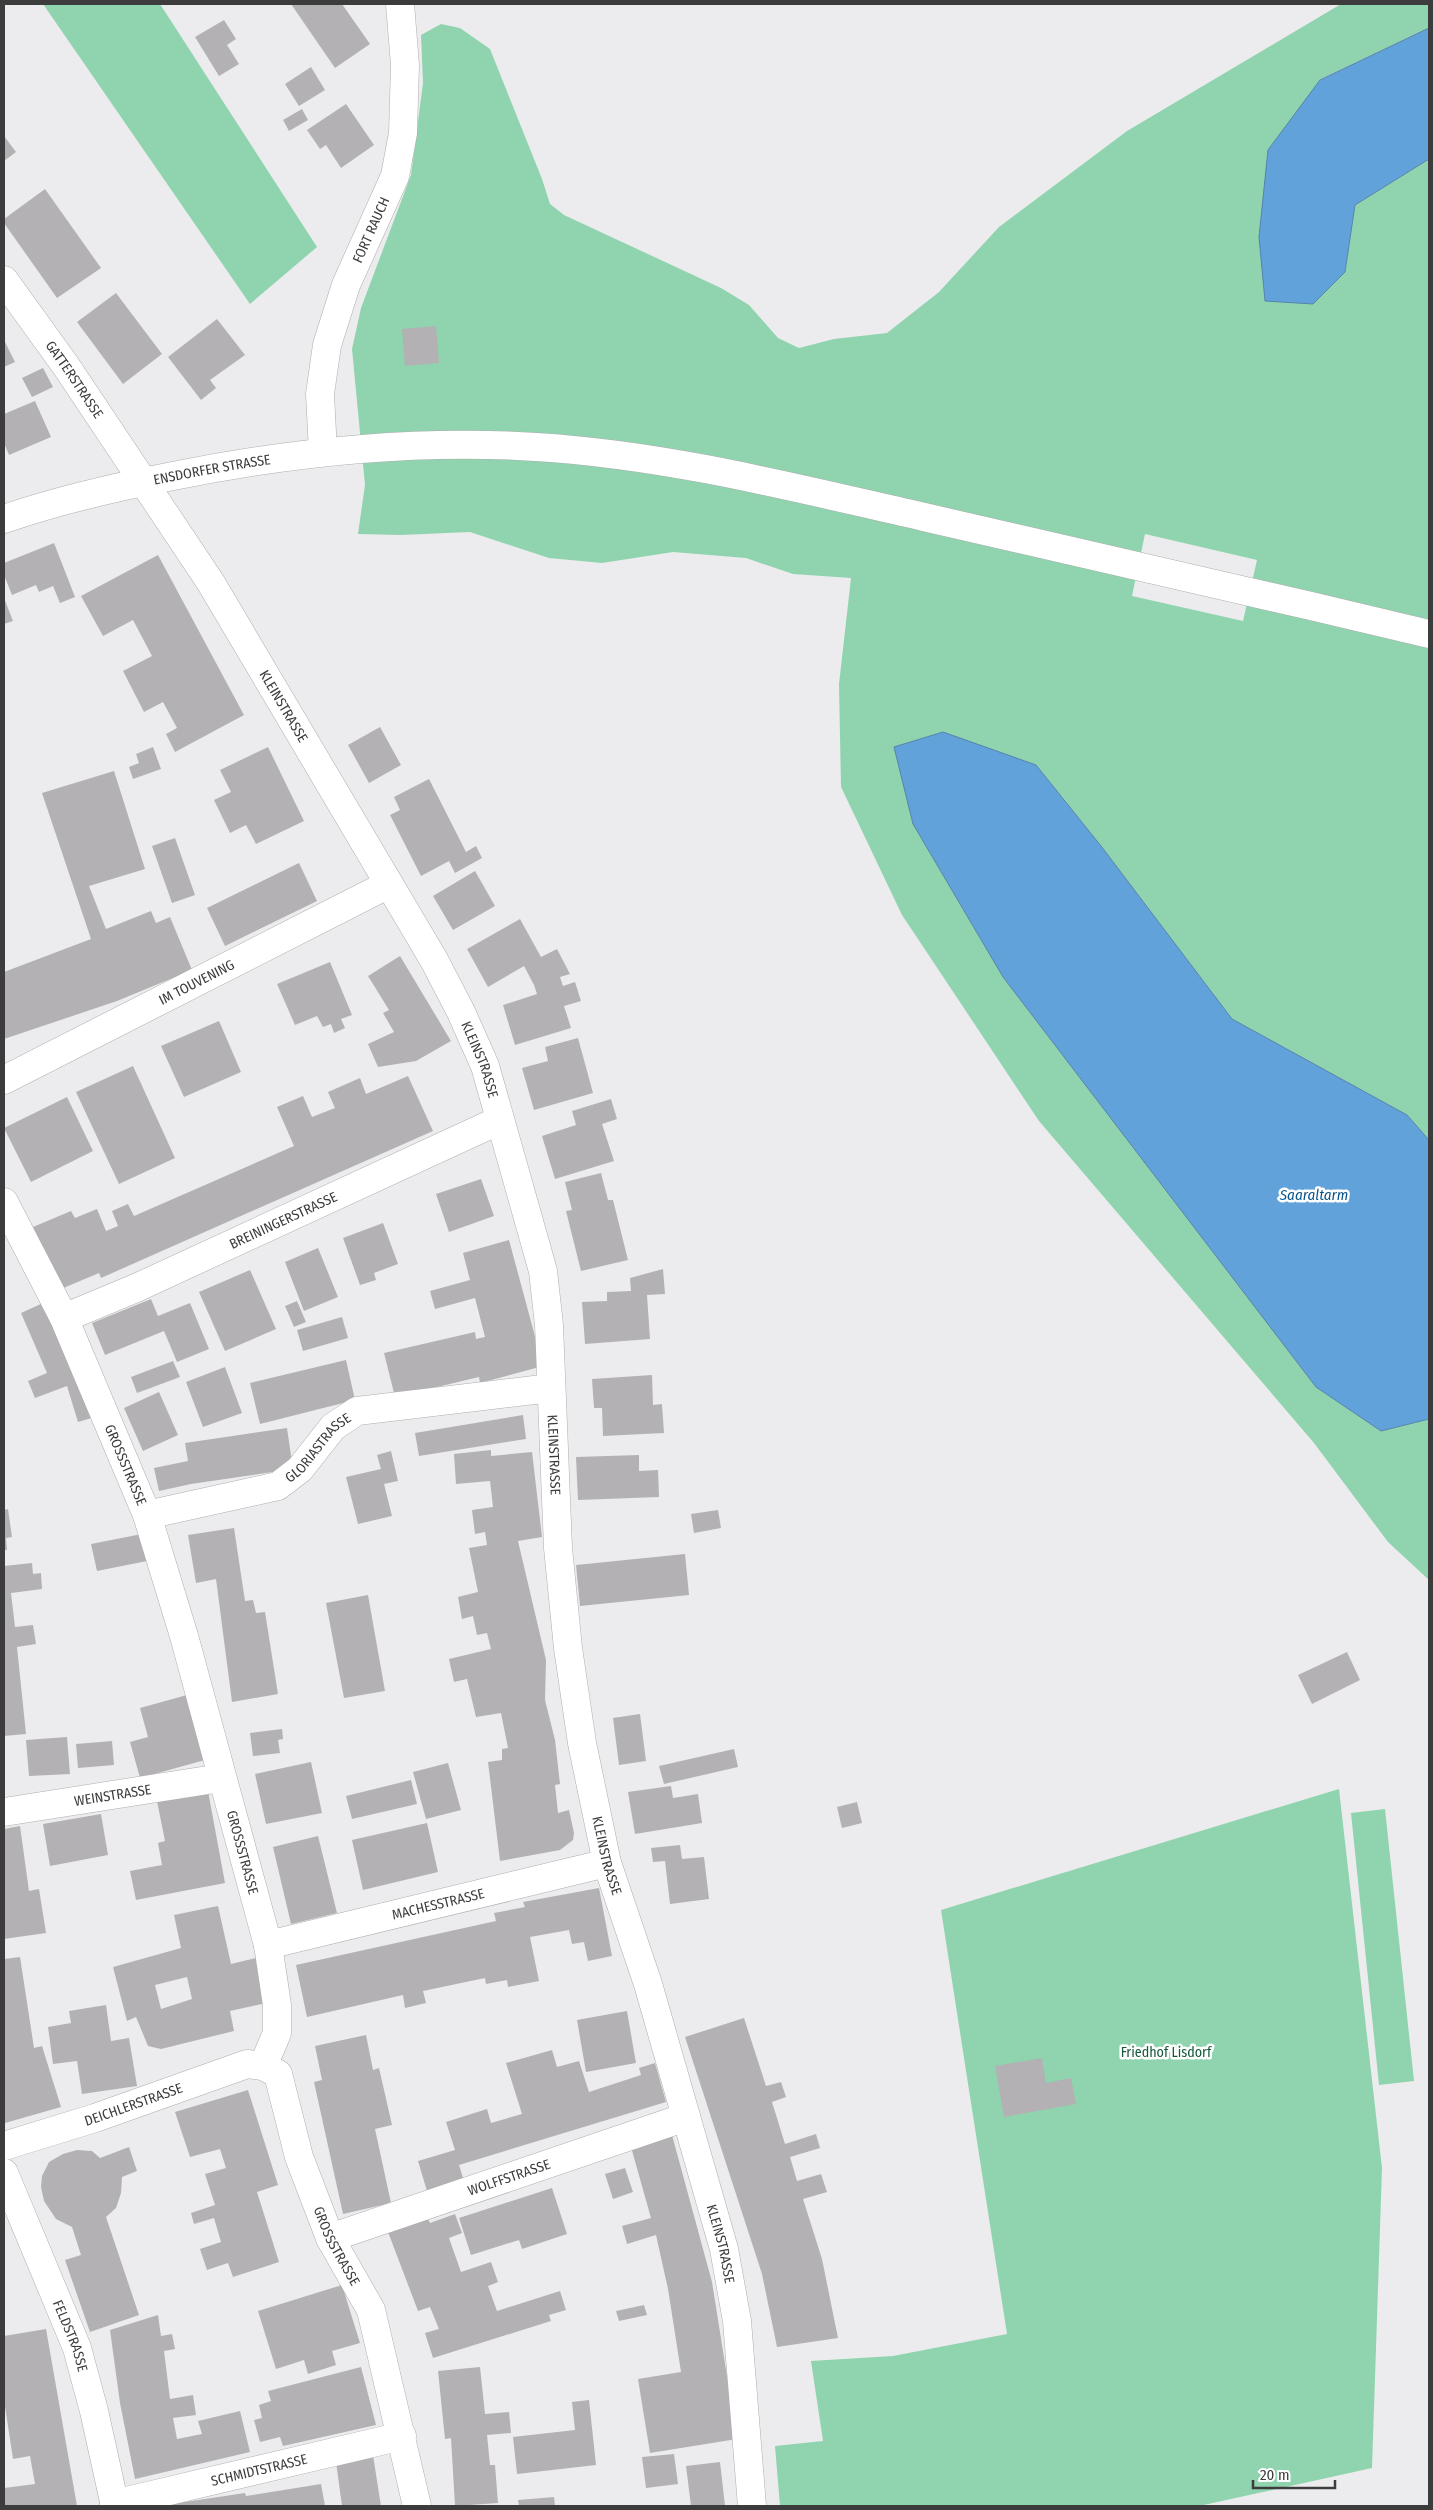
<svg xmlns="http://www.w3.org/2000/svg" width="1433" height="2510" viewBox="0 0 1433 2510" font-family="'Fira Sans Condensed',sans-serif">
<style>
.green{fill:#8fd4ae;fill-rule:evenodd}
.water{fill:#61a2db;stroke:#5683ab}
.building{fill:#b3b1b3;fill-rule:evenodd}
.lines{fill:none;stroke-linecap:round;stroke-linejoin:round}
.minor-casing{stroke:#aeaeaf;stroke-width:29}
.major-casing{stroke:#aeaeaf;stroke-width:29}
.minor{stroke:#fff;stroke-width:28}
.major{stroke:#fff;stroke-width:28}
.labels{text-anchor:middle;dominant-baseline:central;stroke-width:5;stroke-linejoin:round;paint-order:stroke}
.street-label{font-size:14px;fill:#3c3c3c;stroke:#fff}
.park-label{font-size:14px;fill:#16583b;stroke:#fff}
.water-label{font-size:15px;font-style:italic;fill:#07558a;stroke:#fff}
</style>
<rect width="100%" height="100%" fill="#ececee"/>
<path class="green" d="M 43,4 L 160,4 L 317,247 L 250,304 Z
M 1341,4 L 1429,4 L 1429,28 L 1319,80 L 1345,272 L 1355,205 L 1429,159 L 1429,1140 L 1407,1115 L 1232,1019 L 1101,846 L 1036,765 L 913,824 L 1003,977 L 1316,1386 L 1381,1431 L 1429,1419 L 1429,1580 L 1388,1542 L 1314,1443 L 1039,1121 L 902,915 L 841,787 L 839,684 L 851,578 L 793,574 L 746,558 L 673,552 L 602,563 L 549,558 L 470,532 L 401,535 L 358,534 L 365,485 L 352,349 L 361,308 L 411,175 L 423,83 L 421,35 L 441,24 L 460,28 L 490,49 L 542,179 L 550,204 L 564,215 L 721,288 L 749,305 L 778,338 L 799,348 L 834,339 L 887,333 L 939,292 L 999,227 L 1127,131 ZM 1145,534 L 1257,560 L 1243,621 L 1132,596 Z
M 1339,1789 L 1382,2168 L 1372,2468 L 1199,2506 L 780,2506 L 775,2446 L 823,2441 L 811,2361 L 893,2356 L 1007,2334 L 941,1910 Z
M 1385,1809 L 1414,2081 L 1379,2085 L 1351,1813 Z"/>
<path class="water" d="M 1429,28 L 1429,159 L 1355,205 L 1345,272 L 1313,304 L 1265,301 L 1259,237 L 1268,150 L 1320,80 Z
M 943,732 L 1036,765 L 1101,846 L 1232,1019 L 1407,1115 L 1429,1140 L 1429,1419 L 1381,1431 L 1316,1387 L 1003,977 L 913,824 L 894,747 Z"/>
<path class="building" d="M 291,4 L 342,4 L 370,44 L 335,68 Z
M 224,20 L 236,39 L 227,45 L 239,64 L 219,76 L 195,37 Z
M 311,67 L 325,90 L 299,106 L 285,84 Z
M 346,104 L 374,145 L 341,168 L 326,145 L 320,149 L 307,130 Z
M 302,109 L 308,120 L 289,131 L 283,120 Z
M 4,136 L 16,152 L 4,161 Z
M 45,189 L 101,268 L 57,298 L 4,223 L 4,219 Z
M 116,293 L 162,354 L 123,384 L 77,322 Z
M 217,319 L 245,355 L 210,380 L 216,388 L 201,400 L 168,357 Z
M 436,326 L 439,363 L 405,366 L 402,329 Z
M 4,340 L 15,362 L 4,367 Z
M 43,368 L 53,387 L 32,397 L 22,378 Z
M 35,401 L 51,437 L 9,455 L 4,443 L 4,414 Z
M 54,543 L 75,597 L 60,603 L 53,586 L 39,592 L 36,585 L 12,595 L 4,575 L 4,563 Z
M 158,555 L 244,715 L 175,752 L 166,734 L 177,728 L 163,702 L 144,712 L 123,671 L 152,656 L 133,620 L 103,636 L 81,596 Z
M 4,598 L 13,621 L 4,624 Z
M 380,727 L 401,765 L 369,783 L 348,745 Z
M 153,747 L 161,769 L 133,779 L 129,767 L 139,763 L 136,754 Z
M 268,747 L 304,821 L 256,844 L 246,825 L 230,833 L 214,800 L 231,792 L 220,770 Z
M 114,771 L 145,869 L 89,886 L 106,929 L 151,911 L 156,923 L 170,917 L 192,970 L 117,1001 L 4,1039 L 4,972 L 91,939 L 42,793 Z
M 429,779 L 466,852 L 476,846 L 482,858 L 455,873 L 449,861 L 421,876 L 390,815 L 400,810 L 394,797 Z
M 175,838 L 195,895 L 172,903 L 152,846 Z
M 299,863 L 317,901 L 225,946 L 207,908 Z
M 475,871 L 495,906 L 453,930 L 433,896 Z
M 520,919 L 541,957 L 557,949 L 570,974 L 560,977 L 563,986 L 575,982 L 581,1001 L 564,1006 L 571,1028 L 515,1045 L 503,1005 L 537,994 L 534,985 L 524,966 L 488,987 L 467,949 Z
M 400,956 L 451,1041 L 416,1061 L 378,1067 L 368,1044 L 394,1032 L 383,1013 L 389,1010 L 368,976 Z
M 330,962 L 352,1015 L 341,1019 L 345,1028 L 334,1033 L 331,1024 L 323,1027 L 317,1016 L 295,1025 L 277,984 Z
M 219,1021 L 241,1072 L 184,1097 L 161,1046 Z
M 578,1038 L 593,1093 L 534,1110 L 522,1068 L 548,1061 L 545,1047 Z
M 133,1066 L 175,1158 L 119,1184 L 76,1092 Z
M 408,1076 L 433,1131 L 101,1278 L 99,1273 L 61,1289 L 33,1227 L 71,1211 L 75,1218 L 97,1209 L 106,1231 L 118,1226 L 112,1211 L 128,1204 L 134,1216 L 294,1146 L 277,1107 L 303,1096 L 312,1117 L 335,1108 L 328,1092 L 360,1078 L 366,1094 Z
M 67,1097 L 93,1151 L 31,1182 L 4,1128 Z
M 611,1099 L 617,1119 L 602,1124 L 614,1161 L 555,1179 L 542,1136 L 576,1125 L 572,1111 Z
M 601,1173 L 608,1200 L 613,1200 L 628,1260 L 581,1271 L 566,1211 L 572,1210 L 565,1182 Z
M 481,1179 L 494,1216 L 449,1232 L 436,1194 Z
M 383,1223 L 398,1264 L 374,1273 L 376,1280 L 360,1285 L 343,1238 Z
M 509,1240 L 543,1366 L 480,1383 L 479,1377 L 395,1397 L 384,1353 L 475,1332 L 476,1339 L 485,1337 L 475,1298 L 435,1309 L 430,1291 L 470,1280 L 463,1253 Z
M 318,1248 L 338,1297 L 304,1311 L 285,1262 Z
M 663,1269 L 665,1294 L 647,1295 L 650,1339 L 585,1344 L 582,1302 L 607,1301 L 607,1292 L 631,1291 L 630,1278 Z
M 250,1270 L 276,1329 L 225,1351 L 199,1292 Z
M 151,1299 L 158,1316 L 190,1303 L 209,1349 L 177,1362 L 164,1331 L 105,1355 L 92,1323 Z
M 297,1301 L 306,1322 L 294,1327 L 285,1306 Z
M 43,1303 L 95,1417 L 78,1422 L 67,1386 L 35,1398 L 28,1381 L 47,1373 L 21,1313 Z
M 342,1317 L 348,1338 L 303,1351 L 297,1330 Z
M 346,1360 L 355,1400 L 260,1424 L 250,1383 Z
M 173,1361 L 180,1377 L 137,1393 L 131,1377 Z
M 225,1367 L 242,1413 L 203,1427 L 186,1382 Z
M 652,1375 L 653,1405 L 662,1404 L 664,1433 L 603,1436 L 602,1408 L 594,1408 L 592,1379 Z
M 159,1392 L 178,1435 L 143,1451 L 124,1408 Z
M 523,1415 L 526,1439 L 419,1456 L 415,1433 Z
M 287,1428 L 293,1469 L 191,1484 L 159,1491 L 154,1468 L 188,1461 L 185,1443 Z
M 491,1450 L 491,1456 L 532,1452 L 542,1537 L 518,1541 L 546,1660 L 545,1700 L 555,1740 L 560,1784 L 555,1785 L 558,1813 L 569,1810 L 574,1833 L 573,1840 L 560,1850 L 500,1861 L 488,1762 L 502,1760 L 502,1749 L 508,1748 L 501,1713 L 476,1717 L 467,1679 L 454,1682 L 449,1659 L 491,1649 L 487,1633 L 477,1635 L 473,1616 L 462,1619 L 458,1597 L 478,1592 L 469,1548 L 487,1545 L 485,1532 L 475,1534 L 472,1510 L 493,1507 L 490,1481 L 456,1484 L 454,1454 Z
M 391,1451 L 398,1481 L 384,1484 L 392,1516 L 358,1524 L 346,1477 L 381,1469 L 377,1455 Z
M 639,1455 L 639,1471 L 658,1470 L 659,1497 L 578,1500 L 576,1457 Z
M 8,1509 L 12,1537 L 6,1538 L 7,1550 L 4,1550 L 4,1510 Z
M 718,1510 L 721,1528 L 694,1533 L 691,1514 Z
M 234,1528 L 245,1601 L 253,1600 L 256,1613 L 265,1612 L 278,1694 L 232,1702 L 216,1579 L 196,1583 L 188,1535 Z
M 147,1533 L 152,1560 L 97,1571 L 91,1544 Z
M 685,1554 L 689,1595 L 580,1606 L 576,1565 Z
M 32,1563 L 33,1574 L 41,1573 L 42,1589 L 11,1593 L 15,1627 L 33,1625 L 36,1644 L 17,1647 L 26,1734 L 4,1736 L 4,1566 Z
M 368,1595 L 385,1691 L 344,1698 L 326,1603 Z
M 1347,1652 L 1360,1680 L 1312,1704 L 1298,1675 Z
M 187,1695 L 205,1760 L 140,1778 L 130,1742 L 148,1737 L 140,1708 Z
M 640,1714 L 646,1761 L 619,1765 L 613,1718 Z
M 282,1729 L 283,1739 L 278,1740 L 280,1753 L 253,1756 L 250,1733 Z
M 67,1737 L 70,1774 L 29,1776 L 26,1740 Z
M 112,1741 L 114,1765 L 78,1768 L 76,1744 Z
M 734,1749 L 738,1767 L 664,1784 L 659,1766 Z
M 311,1762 L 322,1813 L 266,1824 L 255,1774 Z
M 448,1763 L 461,1810 L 426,1819 L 413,1772 Z
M 411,1780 L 417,1804 L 352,1819 L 346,1796 Z
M 671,1786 L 673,1798 L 698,1794 L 702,1823 L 635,1834 L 628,1792 Z
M 208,1791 L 225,1883 L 136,1900 L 130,1871 L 162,1865 L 158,1843 L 165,1841 L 157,1801 Z
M 857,1802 L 862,1823 L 842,1828 L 837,1807 Z
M 101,1814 L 108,1855 L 50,1866 L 43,1824 Z
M 427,1823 L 438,1872 L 363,1890 L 352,1840 Z
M 20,1826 L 29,1891 L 39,1889 L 46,1933 L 4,1939 L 4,1829 Z
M 318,1836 L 337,1913 L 291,1924 L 273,1847 Z
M 680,1845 L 682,1859 L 704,1857 L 709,1899 L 670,1904 L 665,1861 L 653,1862 L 651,1848 Z
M 599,1888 L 612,1956 L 588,1961 L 584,1942 L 572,1944 L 569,1930 L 530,1937 L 539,1981 L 508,1987 L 507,1980 L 486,1984 L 485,1978 L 423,1991 L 426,2003 L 405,2008 L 403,1995 L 307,2017 L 296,1965 L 496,1921 L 494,1913 L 525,1907 L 523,1902 Z
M 218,1906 L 231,1964 L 256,1958 L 266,2003 L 230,2011 L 234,2031 L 161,2049 L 148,2046 L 136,2017 L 127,2021 L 113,1967 L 181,1948 L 174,1915 ZM 187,1977 L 192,1999 L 161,2009 L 155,1985 Z
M 20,1957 L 34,2048 L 42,2046 L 61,2107 L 5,2123 L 4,1959 Z
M 106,2005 L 111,2041 L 129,2038 L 137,2086 L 82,2094 L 77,2061 L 53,2064 L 48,2027 L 71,2023 L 69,2011 Z
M 627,2011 L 636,2063 L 586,2072 L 577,2020 Z
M 744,2018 L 766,2086 L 781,2082 L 786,2097 L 772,2102 L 785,2144 L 816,2134 L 820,2148 L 790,2157 L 797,2181 L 821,2174 L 827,2192 L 803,2199 L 822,2259 L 838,2338 L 777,2347 L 762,2274 L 685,2037 Z
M 366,2035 L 373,2070 L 379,2068 L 392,2125 L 375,2129 L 391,2203 L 343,2214 L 314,2082 L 322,2080 L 315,2046 Z
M 552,2050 L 557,2067 L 579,2061 L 589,2092 L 641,2075 L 639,2068 L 655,2063 L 666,2102 L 459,2165 L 464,2181 L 427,2191 L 418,2161 L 455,2150 L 446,2122 L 487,2109 L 491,2123 L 522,2114 L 506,2063 Z
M 1042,2058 L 1046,2083 L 1071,2078 L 1076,2104 L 1004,2117 L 995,2066 Z
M 248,2090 L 278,2185 L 257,2192 L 279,2262 L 233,2277 L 228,2263 L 207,2270 L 200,2249 L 221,2242 L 214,2218 L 194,2224 L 191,2213 L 215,2205 L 205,2174 L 226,2168 L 220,2149 L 190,2157 L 175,2112 Z
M 672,2135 L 712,2282 L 737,2439 L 650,2453 L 638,2379 L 681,2372 L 668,2289 L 656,2235 L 627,2244 L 622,2226 L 651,2218 L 631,2147 Z
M 129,2147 L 137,2171 L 122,2177 L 121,2193 L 116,2208 L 106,2217 L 139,2315 L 90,2332 L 65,2260 L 81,2255 L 72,2227 L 56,2219 L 44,2201 L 41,2187 L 42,2176 L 49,2162 L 63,2154 L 77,2150 L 92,2151 L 100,2158 Z
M 625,2168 L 633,2192 L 613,2199 L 605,2174 Z
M 552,2188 L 567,2234 L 522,2249 L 519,2240 L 471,2255 L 459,2218 Z
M 455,2214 L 462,2233 L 449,2238 L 461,2272 L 491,2262 L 498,2282 L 488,2286 L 497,2311 L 560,2291 L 566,2310 L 549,2315 L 551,2321 L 433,2358 L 425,2333 L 439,2329 L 430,2307 L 418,2311 L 388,2232 L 428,2219 L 430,2223 Z
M 342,2285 L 360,2343 L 332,2351 L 336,2365 L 308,2374 L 304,2360 L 276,2369 L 258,2311 Z
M 644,2305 L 647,2315 L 619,2321 L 616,2311 Z
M 158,2315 L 161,2336 L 172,2334 L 175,2349 L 164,2351 L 170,2399 L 193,2395 L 196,2415 L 173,2418 L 177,2439 L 202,2434 L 198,2421 L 240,2411 L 250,2452 L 135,2479 L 120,2403 L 110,2330 Z
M 46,2329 L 77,2506 L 4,2506 L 4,2488 L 35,2484 L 30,2456 L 13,2459 L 4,2400 L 4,2336 Z
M 361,2367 L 376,2425 L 283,2446 L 280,2437 L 260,2442 L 254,2420 L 262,2418 L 259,2405 L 271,2401 L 268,2391 Z
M 480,2367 L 485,2414 L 509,2412 L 511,2433 L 487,2435 L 490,2465 L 495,2465 L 498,2503 L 455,2506 L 451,2438 L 445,2439 L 438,2371 Z
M 589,2400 L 596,2465 L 517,2474 L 513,2437 L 575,2430 L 572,2402 Z
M 372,2449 L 381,2506 L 342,2506 L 336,2462 Z
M 674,2454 L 678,2484 L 646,2488 L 642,2457 Z
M 720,2462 L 725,2506 L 691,2506 L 686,2466 Z
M 321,2484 L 325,2506 L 158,2506 L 245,2493 L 246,2496 Z
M 554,2497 L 555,2506 L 519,2506 L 518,2500 Z"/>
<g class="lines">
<defs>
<g id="minor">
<path id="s1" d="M 4,280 L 66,366 L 211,583 L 434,960 L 461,1012 L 485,1066 L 543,1271 L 549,1325 L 558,1548 L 568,1648 L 582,1743 L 607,1863 L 648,1984 L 724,2249 L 737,2321 L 752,2506"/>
<path id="s2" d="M 323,452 L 320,394 L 327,345 L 346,285 L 395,176 L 403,133 L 405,65 L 400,4"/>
<path id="s3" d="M 4,1080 L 389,884"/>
<path id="s4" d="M 4,1202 L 64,1318 L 147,1515 L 184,1636 L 268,1945 L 277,2005 L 277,2033 L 263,2066"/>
<path id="s5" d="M 64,1318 L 136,1288 L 500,1120"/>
<path id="s6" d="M 147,1515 L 278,1486 L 300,1469 L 333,1427 L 357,1411 L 551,1388"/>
<path id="s7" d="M 4,1812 L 221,1778"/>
<path id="s8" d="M 268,1945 L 607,1863"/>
<path id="s9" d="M 4,2146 L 95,2118 L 247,2064 L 263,2066 L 278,2074 L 299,2157 L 330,2238 L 371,2310 L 417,2506"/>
<path id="s10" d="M 4,2173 L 77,2348 L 94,2411 L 115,2506"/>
<path id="s11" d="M 330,2238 L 686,2117"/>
<path id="s12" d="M 114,2504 L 402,2436"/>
</g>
<g id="major">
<path id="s13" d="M 4,519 C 59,500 116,487 173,476 C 292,452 415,439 536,447 C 668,455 796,488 924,517 C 1093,555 1261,594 1429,634"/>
</g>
</defs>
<use href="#minor" class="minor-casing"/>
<use href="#major" class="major-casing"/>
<use href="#minor" class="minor"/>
<use href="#major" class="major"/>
</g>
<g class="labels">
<g class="street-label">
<text stroke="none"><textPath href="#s2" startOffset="231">FORT RAUCH</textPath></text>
<text stroke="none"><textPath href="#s1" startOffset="122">GATTERSTRASSE</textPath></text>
<text stroke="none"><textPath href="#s13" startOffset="214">ENSDORFER STRASSE</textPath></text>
<text stroke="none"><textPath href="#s1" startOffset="510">KLEINSTRASSE</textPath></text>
<text stroke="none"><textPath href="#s3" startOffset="216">IM TOUVENING</textPath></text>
<text stroke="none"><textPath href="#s1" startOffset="915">KLEINSTRASSE</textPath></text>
<text stroke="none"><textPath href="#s5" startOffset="240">BREININGERSTRASSE</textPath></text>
<text stroke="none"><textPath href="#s6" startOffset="190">GLORIASTRASSE</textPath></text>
<text stroke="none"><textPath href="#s1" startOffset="1320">KLEINSTRASSE</textPath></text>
<text stroke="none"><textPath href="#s4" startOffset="290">GROSSSTRASSE</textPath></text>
<text stroke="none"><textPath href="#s7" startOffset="110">WEINSTRASSE</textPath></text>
<text stroke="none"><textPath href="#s4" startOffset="695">GROSSSTRASSE</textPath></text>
<text stroke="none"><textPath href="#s1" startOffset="1725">KLEINSTRASSE</textPath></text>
<text stroke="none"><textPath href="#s8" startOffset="175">MACHESSTRASSE</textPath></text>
<text stroke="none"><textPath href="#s9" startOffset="136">DEICHLERSTRASSE</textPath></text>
<text stroke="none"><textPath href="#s11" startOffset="189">WOLFFSTRASSE</textPath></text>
<text stroke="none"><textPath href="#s1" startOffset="2130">KLEINSTRASSE</textPath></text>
<text stroke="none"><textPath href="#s9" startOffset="472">GROSSSTRASSE</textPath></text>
<text stroke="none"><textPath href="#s10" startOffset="176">FELDSTRASSE</textPath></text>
<text stroke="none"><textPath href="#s12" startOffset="149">SCHMIDTSTRASSE</textPath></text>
</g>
<g class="park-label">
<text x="1166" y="2052">Friedhof Lisdorf</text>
</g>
<g class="water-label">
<text x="1314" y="1195">Saaraltarm</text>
</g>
</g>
<rect width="1433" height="2510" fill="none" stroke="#3c3c3c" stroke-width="10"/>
<path d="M1253 2480v8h82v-8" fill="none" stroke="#3c3c3c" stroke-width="2.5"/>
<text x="1260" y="2480" font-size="15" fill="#3c3c3c" stroke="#ffffff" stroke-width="4" paint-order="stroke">20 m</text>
</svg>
